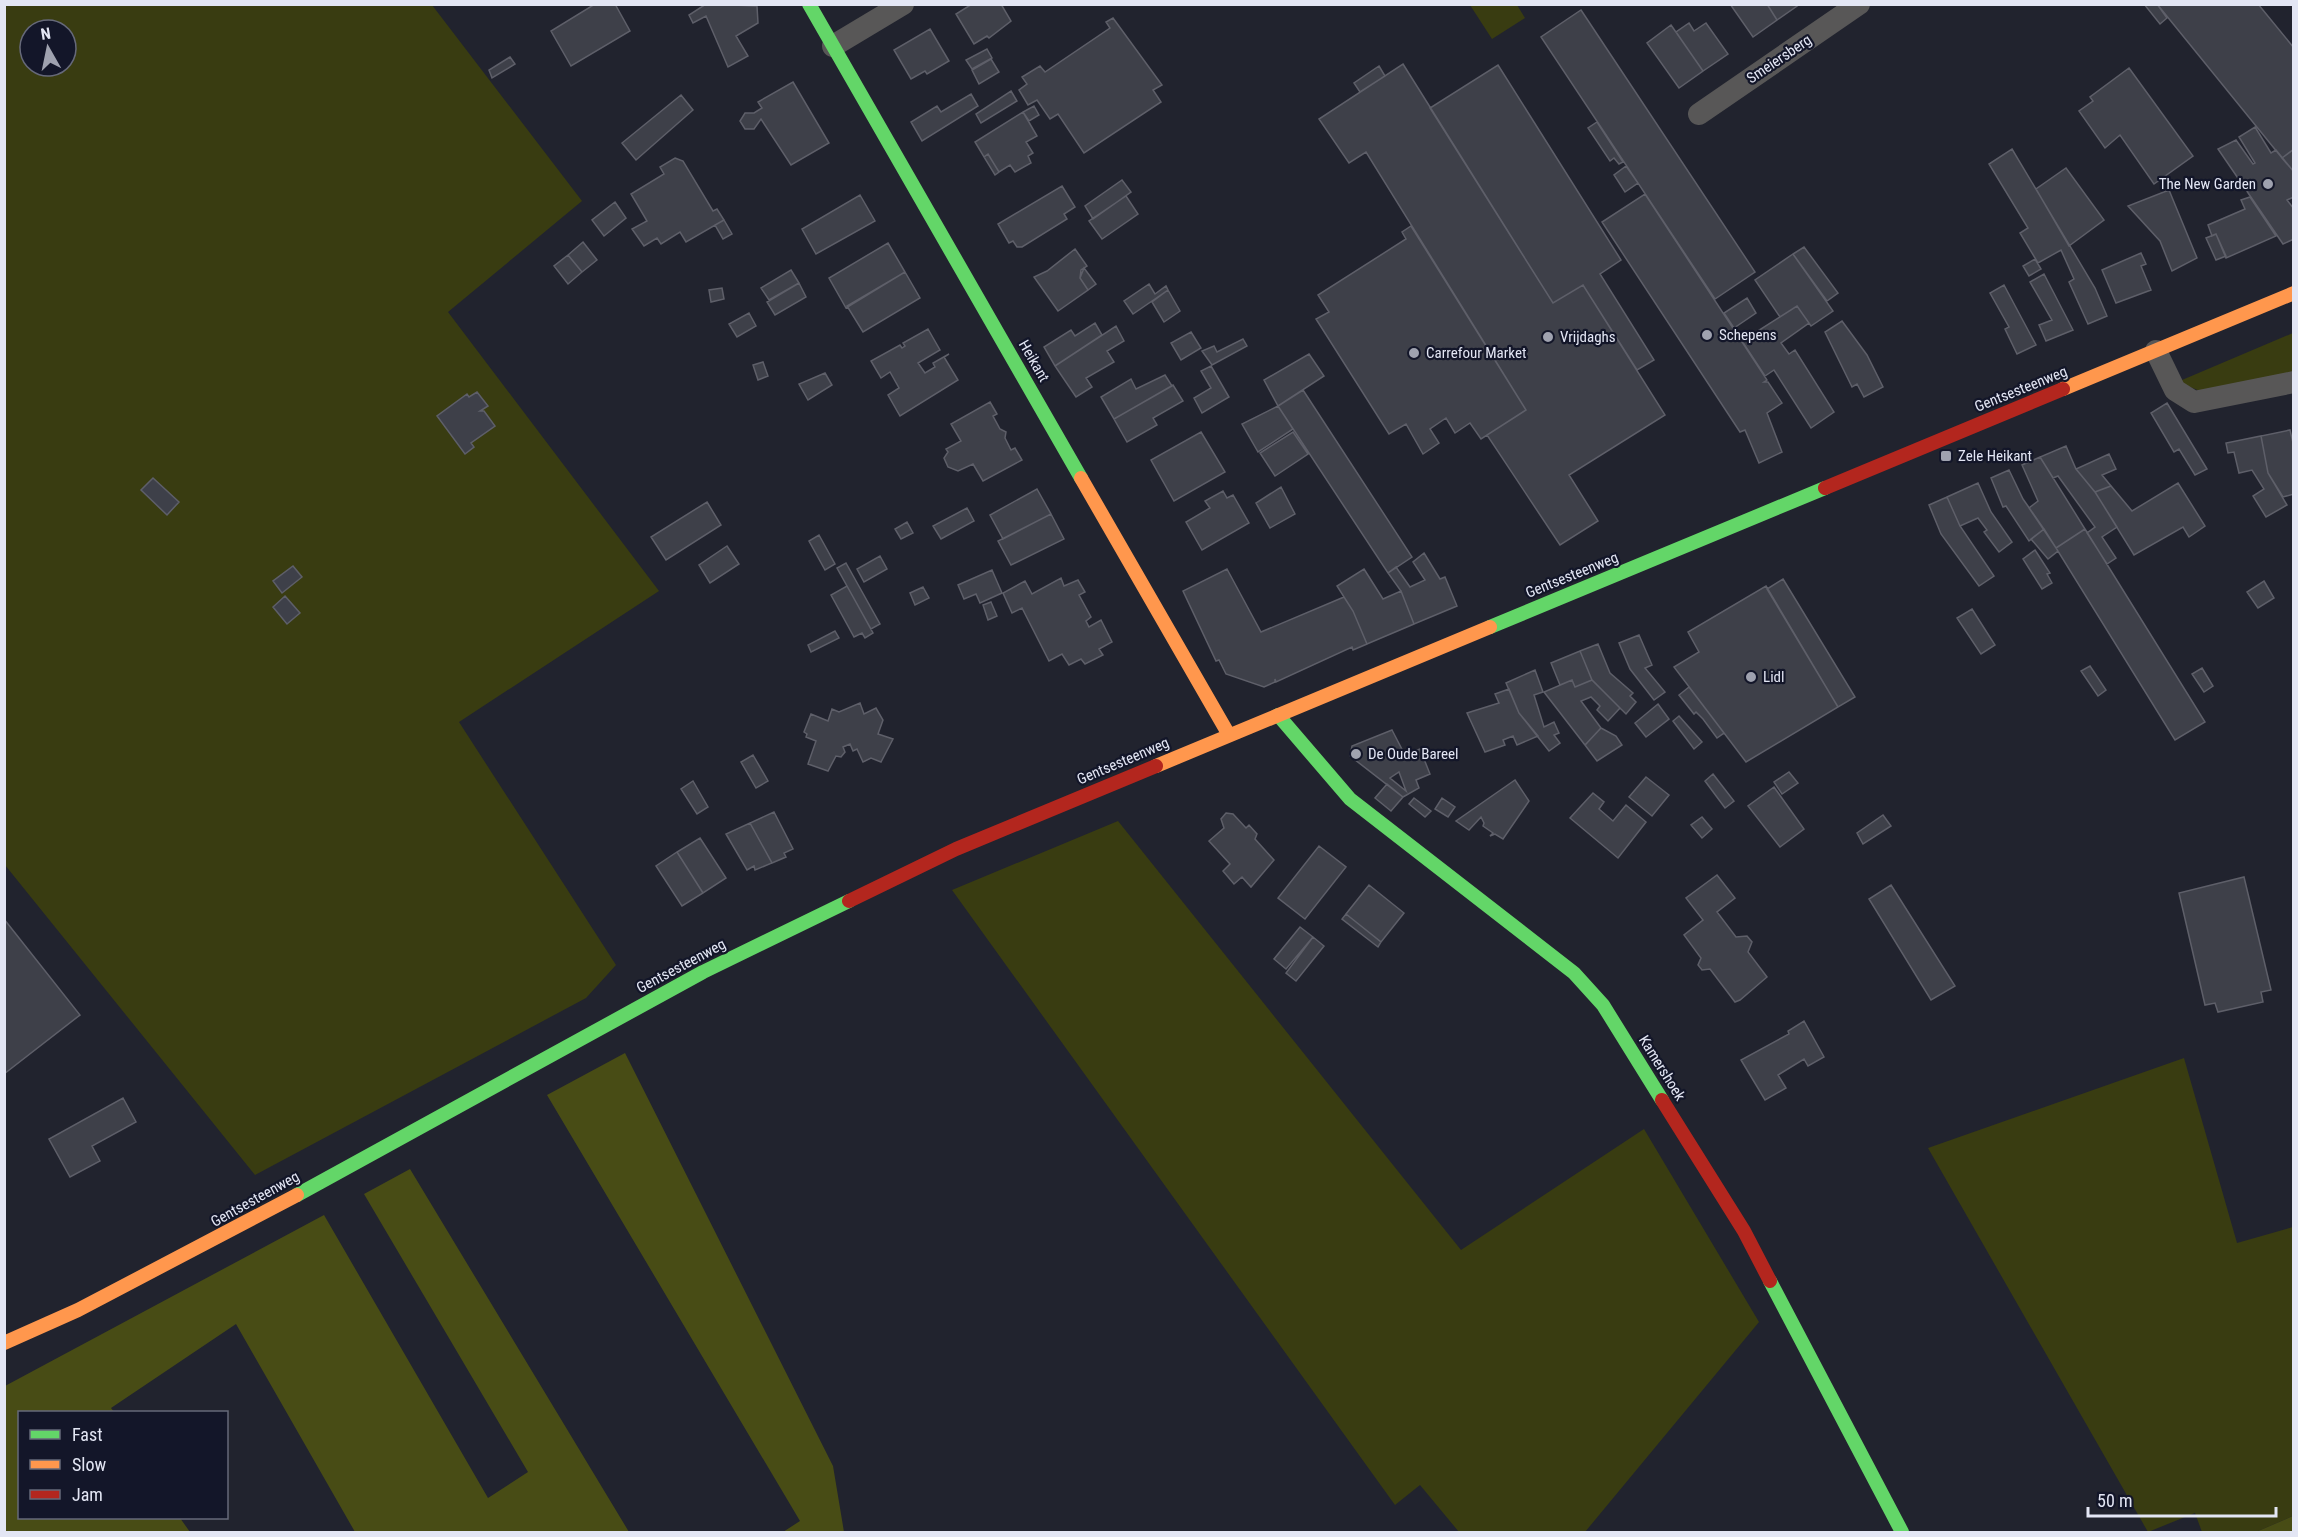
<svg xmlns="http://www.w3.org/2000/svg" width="2298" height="1537" viewBox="0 0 2298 1537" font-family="'Roboto Condensed',sans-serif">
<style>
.green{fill:#393c11;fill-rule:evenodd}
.forest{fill:#484c15}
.building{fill:#3e4049;stroke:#5e5f69;stroke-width:1.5;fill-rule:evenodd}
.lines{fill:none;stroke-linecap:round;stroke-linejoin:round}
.street{stroke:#585757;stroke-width:22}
.fast{stroke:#63d668;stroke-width:14}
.slow{stroke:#ff974d;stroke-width:14}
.jam{stroke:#b3261e;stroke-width:14}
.poi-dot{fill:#9fa2af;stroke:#131629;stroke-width:2}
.labels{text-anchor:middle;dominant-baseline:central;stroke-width:4.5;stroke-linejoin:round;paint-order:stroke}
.street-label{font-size:15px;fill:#e3e6f4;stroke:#131629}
.poi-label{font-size:15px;fill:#e3e6f4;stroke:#131629;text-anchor:start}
</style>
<rect width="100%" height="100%" fill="#21232e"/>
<path class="green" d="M 4,5 L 432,5 L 582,201 L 448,312 L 659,591 L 459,722 L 616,965 L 586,998 L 255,1175 L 5,865 ZM 30,30 L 66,30 L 66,66 L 30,66 Z
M 1470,5 L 1517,5 L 1525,18 L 1492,39 Z
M 2293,333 L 2293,374 L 2200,391 L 2183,384 L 2182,380 Z
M 1118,821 L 1461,1250 L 1644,1129 L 1759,1322 L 1585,1532 L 1459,1532 L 1420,1485 L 1395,1505 L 952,890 Z
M 2184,1058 L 2237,1243 L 2293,1227 L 2293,1516 L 2256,1532 L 2202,1532 L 2195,1513 L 2148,1532 L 1928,1148 Z"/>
<path class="forest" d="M 625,1053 L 833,1466 L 844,1532 L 783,1532 L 800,1521 L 547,1095 Z
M 410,1169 L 629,1532 L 355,1532 L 236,1324 L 111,1408 L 114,1412 L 20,1412 L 20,1518 L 180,1518 L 190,1532 L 5,1532 L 5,1386 L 324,1215 L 488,1498 L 528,1472 L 364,1194 Z
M 2293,1516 L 2293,1532 L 2256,1532 Z"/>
<path class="building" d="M 595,4 L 615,4 L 630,31 L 571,66 L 551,31 Z
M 706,4 L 757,6 L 758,23 L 736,36 L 748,56 L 728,67 L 706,16 L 693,23 L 689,15 Z
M 972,4 L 1001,4 L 1011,21 L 989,38 L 987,36 L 974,44 L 956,14 Z
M 1730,4 L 1767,4 L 1777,20 L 1753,37 Z
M 1767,4 L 1800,4 L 1777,20 Z
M 2144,4 L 2157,4 L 2167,18 L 2160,24 Z
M 2157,4 L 2258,4 L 2294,48 L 2294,149 L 2282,158 Z
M 1581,10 L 1755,272 L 1715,299 L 1541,37 Z
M 1113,18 L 1162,85 L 1153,90 L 1161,102 L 1084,153 L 1058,114 L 1050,119 L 1037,100 L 1028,105 L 1019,90 L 1027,84 L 1022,77 L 1040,66 L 1045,72 L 1110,28 L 1106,22 Z
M 1689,23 L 1694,31 L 1706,23 L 1728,54 L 1703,71 L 1676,32 Z
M 1671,25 L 1703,71 L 1679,88 L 1647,43 Z
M 930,29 L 949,61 L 927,74 L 925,71 L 911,79 L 894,50 Z
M 987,49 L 992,58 L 972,69 L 966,60 Z
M 510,57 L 515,64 L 492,78 L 489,70 Z
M 991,59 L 999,72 L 979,84 L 972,70 Z
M 1403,64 L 1553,303 L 1583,285 L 1665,415 L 1569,475 L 1598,521 L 1560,545 L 1487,435 L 1526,410 L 1366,152 L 1349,163 L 1319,119 Z
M 1498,65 L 1621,260 L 1600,274 L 1654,360 L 1637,370 L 1583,285 L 1553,303 L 1430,108 Z
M 1379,66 L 1385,76 L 1360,92 L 1354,83 Z
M 2129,68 L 2193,156 L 2154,184 L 2120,135 L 2105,148 L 2079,111 L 2093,101 L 2090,97 Z
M 793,82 L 829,143 L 791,165 L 761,119 L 754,129 L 745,129 L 740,121 L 745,113 L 754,113 L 762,108 L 758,102 Z
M 1011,91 L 1017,101 L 981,123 L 976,114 Z
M 971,94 L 978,106 L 922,141 L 911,122 L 937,106 L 941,112 Z
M 681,95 L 693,110 L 636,160 L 622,143 Z
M 1034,106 L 1039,115 L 1029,121 L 1023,112 Z
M 1023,112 L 1037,136 L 1026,142 L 1033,153 L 1028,156 L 1031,163 L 1015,172 L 1010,165 L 999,172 L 988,154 L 984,157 L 975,142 Z
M 1597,122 L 1623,162 L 1619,164 L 1614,158 L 1610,161 L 1588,128 Z
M 2255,127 L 2271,153 L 2276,150 L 2294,172 L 2294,197 L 2287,200 L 2294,209 L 2294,239 L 2283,244 L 2218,149 L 2236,140 L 2253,164 L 2255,163 L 2239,137 Z
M 2012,149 L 2095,288 L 2107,316 L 2088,324 L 2069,282 L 2074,279 L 2061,250 L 2038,263 L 2020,233 L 2028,228 L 1989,164 Z
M 2294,149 L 2294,172 L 2282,158 Z
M 988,154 L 999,172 L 995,175 L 984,157 Z
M 675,158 L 683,161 L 713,211 L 717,209 L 724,220 L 686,242 L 680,232 L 661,244 L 657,238 L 644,246 L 632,229 L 647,221 L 631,194 L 664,174 L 660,167 Z
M 1626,166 L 1638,183 L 1625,192 L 1614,175 Z
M 2066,168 L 2104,220 L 2069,246 L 2036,189 Z
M 1122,180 L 1131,192 L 1093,219 L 1085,206 Z
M 1062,186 L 1075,207 L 1064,214 L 1067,219 L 1022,247 L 1017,247 L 1013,241 L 1009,243 L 998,224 Z
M 2169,190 L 2197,258 L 2172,271 L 2160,241 L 2128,206 Z
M 1645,194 L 1767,380 L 1764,382 L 1768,382 L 1782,403 L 1767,413 L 1782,452 L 1759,463 L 1745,430 L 1740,432 L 1602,222 Z
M 860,195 L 875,221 L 816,254 L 802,229 Z
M 1126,196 L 1138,214 L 1102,239 L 1089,221 Z
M 2250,197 L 2276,236 L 2226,258 L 2216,234 L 2212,236 L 2208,225 L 2245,209 L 2241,200 Z
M 615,202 L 626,218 L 604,236 L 592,220 Z
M 724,220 L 732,234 L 723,239 L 715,225 Z
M 1411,226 L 1526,410 L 1481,439 L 1470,423 L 1455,433 L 1446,418 L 1430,429 L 1439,443 L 1423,454 L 1406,424 L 1389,434 L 1316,319 L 1329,312 L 1318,295 L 1406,239 L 1402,232 Z
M 2216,234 L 2226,256 L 2216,260 L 2206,238 Z
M 583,242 L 597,260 L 582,272 L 568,255 Z
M 888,243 L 905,272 L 846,308 L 829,278 Z
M 1804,247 L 1838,293 L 1827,301 L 1793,254 Z
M 1075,249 L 1087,266 L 1081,270 L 1080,278 L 1088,290 L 1058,311 L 1034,277 L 1047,271 Z
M 2141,253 L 2146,264 L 2141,266 L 2151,290 L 2116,303 L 2102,270 Z
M 1793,254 L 1833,311 L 1811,326 L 1797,306 L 1780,317 L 1755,280 Z
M 568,255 L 582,272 L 568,284 L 554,266 Z
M 2035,259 L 2041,269 L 2029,276 L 2023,266 Z
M 1084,268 L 1096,284 L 1088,290 L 1080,278 Z
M 791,270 L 799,283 L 769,300 L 761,288 Z
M 905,272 L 920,298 L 863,332 L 847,306 Z
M 2044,274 L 2073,330 L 2046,341 L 2039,325 L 2052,320 L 2030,282 Z
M 799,283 L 806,297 L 775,315 L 767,302 Z
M 1149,284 L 1155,294 L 1166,286 L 1168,290 L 1133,314 L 1124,301 Z
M 2004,285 L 2036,345 L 2017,354 L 2005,329 L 2009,327 L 1990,293 Z
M 722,288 L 724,299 L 711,302 L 709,290 Z
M 1168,290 L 1180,311 L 1164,322 L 1152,302 Z
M 1747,298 L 1756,313 L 1734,328 L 1724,313 Z
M 1797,306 L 1809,323 L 1781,343 L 1789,354 L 1795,350 L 1834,412 L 1811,428 L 1774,370 L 1765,376 L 1742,341 Z
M 749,313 L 756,326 L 737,337 L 729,324 Z
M 1842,321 L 1867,355 L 1883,387 L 1864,397 L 1857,384 L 1852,387 L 1825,332 Z
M 1095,323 L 1102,335 L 1055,366 L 1044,347 L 1071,330 L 1075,336 Z
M 1116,326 L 1124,341 L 1107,351 L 1114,362 L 1086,378 L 1092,387 L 1076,397 L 1055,366 Z
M 928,329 L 940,350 L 918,363 L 925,373 L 935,367 L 933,363 L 949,354 L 944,357 L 958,380 L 900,416 L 888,395 L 899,388 L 890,372 L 881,378 L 871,361 L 900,345 L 902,348 L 905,346 L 903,343 Z
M 1191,332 L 1201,348 L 1181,360 L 1171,343 Z
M 1243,339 L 1247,346 L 1212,365 L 1202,351 L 1214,346 L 1217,352 Z
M 1309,354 L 1324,376 L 1278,406 L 1264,380 Z
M 763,362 L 768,376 L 758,380 L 753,365 Z
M 1211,366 L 1229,397 L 1202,413 L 1194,398 L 1211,388 L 1201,371 Z
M 825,373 L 832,385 L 808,400 L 799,384 Z
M 1165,375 L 1172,386 L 1114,419 L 1101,397 L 1131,379 L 1136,389 Z
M 1173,385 L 1183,401 L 1153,418 L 1157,425 L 1127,442 L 1114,419 Z
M 1303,390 L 1412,557 L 1388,573 L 1278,406 Z
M 477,392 L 488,406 L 480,411 L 484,411 L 495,426 L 471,443 L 474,447 L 465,454 L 437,416 L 467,394 L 469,397 Z
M 990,402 L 997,414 L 993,416 L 1000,429 L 1006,432 L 1005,438 L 1011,450 L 1015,448 L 1022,460 L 983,481 L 973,464 L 958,471 L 948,467 L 944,458 L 948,452 L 946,449 L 961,441 L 951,424 Z
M 2167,403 L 2207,469 L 2195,475 L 2179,449 L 2174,452 L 2151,413 Z
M 1278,406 L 1293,429 L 1258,452 L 1242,424 Z
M 2290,430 L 2294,447 L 2294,494 L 2283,497 L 2268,473 L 2261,436 Z
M 1201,432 L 1225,472 L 1174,501 L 1151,460 Z
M 1293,432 L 1308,454 L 1275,476 L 1260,453 Z
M 2261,436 L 2268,473 L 2287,505 L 2266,517 L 2253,496 L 2264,489 L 2252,470 L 2239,473 L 2234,452 L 2228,453 L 2226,443 Z
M 2066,446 L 2076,469 L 2095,492 L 2117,527 L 2102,537 L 2116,558 L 2107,564 L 2087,533 L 2095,527 L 2058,476 L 2053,478 L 2040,457 Z
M 2109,454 L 2116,469 L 2102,475 L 2111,486 L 2095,492 L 2076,469 Z
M 2040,457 L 2085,529 L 2056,548 L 2029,508 L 2038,501 L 2022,465 Z
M 2009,470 L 2023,499 L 2044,529 L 2029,541 L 2006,506 L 2003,507 L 1991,478 Z
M 153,478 L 179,502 L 167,515 L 141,490 Z
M 1978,483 L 1991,512 L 2012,542 L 1999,552 L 1984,532 L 1987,530 L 1978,518 L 1960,526 L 1947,497 Z
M 2178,483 L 2205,526 L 2189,537 L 2183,527 L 2134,555 L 2095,492 L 2111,486 L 2132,511 Z
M 1281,487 L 1295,514 L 1270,528 L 1256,503 Z
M 1037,489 L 1051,514 L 1003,539 L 990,515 Z
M 1223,491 L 1227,498 L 1233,495 L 1249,523 L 1202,550 L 1186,522 L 1210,508 L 1205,501 Z
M 1947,497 L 1960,526 L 1994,576 L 1979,586 L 1941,534 L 1929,505 Z
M 707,502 L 721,525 L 666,560 L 651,537 Z
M 967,508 L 974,521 L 941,539 L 933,526 Z
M 1051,514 L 1064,539 L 1011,565 L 998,541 Z
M 907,522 L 913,533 L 901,539 L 895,529 Z
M 2044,529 L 2058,551 L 2048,559 L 2031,539 Z
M 2085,529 L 2205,722 L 2175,740 L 2056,548 Z
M 819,535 L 835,564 L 825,570 L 809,541 Z
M 727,546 L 739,564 L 710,583 L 699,565 Z
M 2035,550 L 2050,573 L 2047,574 L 2052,583 L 2042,589 L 2023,559 Z
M 1424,553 L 1440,579 L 1445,577 L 1457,606 L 1414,624 L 1401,591 L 1388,573 L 1396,567 L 1410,587 L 1425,580 L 1413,562 Z
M 880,556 L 887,569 L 864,582 L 857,569 Z
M 846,563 L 880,624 L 871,629 L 837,568 Z
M 293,566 L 302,577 L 282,593 L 273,581 Z
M 1227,569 L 1261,632 L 1344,597 L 1353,611 L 1367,644 L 1353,650 L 1352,647 L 1276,682 L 1275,679 L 1275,682 L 1264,687 L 1226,674 L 1219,660 L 1216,661 L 1183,591 Z
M 1364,569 L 1383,599 L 1401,591 L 1414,624 L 1367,644 L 1353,611 L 1337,586 Z
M 992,570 L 1002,593 L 980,603 L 976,594 L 964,599 L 958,585 Z
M 1061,578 L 1064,586 L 1078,580 L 1085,592 L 1079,595 L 1091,617 L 1086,621 L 1089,627 L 1101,620 L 1112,642 L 1099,649 L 1103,655 L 1085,664 L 1081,659 L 1069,665 L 1062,654 L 1049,661 L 1022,608 L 1012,613 L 1003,593 L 1025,581 L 1032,594 Z
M 1783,579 L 1855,697 L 1838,707 L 1767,589 Z
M 2264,581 L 2274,598 L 2258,608 L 2247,592 Z
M 847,586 L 873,633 L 865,638 L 862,633 L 854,637 L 831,595 Z
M 1766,586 L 1838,707 L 1746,762 L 1674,667 L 1699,652 L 1688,632 Z
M 923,587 L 929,598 L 915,605 L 910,593 Z
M 285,596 L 300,613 L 287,624 L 273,607 Z
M 991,602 L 997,616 L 988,620 L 983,605 Z
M 1972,609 L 1995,645 L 1981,654 L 1957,618 Z
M 835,631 L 839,638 L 811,652 L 808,645 Z
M 1639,635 L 1652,665 L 1645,668 L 1665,692 L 1654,700 L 1630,669 L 1619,643 Z
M 1598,644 L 1610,673 L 1633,693 L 1630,696 L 1636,702 L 1626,714 L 1592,680 L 1580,651 Z
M 1580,651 L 1592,680 L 1575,687 L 1572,680 L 1560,685 L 1551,663 Z
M 2090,666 L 2106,690 L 2098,696 L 2081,671 Z
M 2202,668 L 2213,686 L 2204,692 L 2192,674 Z
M 1535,670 L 1543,692 L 1534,695 L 1544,727 L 1554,722 L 1559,733 L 1554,735 L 1560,743 L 1549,751 L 1519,713 L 1506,683 Z
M 1572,680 L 1575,687 L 1592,680 L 1620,708 L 1608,721 L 1597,710 L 1600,706 L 1591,697 L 1581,701 L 1601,728 L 1585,745 L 1544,692 Z
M 1689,687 L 1724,733 L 1717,738 L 1703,719 L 1696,712 L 1694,714 L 1679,695 Z
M 1509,689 L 1519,713 L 1538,736 L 1517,745 L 1513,736 L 1503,740 L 1505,745 L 1485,752 L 1467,713 L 1499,703 L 1495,694 Z
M 860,703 L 864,714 L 876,708 L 883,720 L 878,734 L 893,739 L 881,762 L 871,758 L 863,762 L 857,749 L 853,751 L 850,744 L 843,747 L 845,752 L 841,757 L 836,756 L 828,771 L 808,764 L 816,741 L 806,737 L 807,734 L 804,732 L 811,714 L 828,721 L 832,709 L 839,712 Z
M 1658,704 L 1669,719 L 1646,737 L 1635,723 Z
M 1679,716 L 1702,742 L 1694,749 L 1673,721 Z
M 1601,728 L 1616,736 L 1622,745 L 1597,761 L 1585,745 Z
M 1392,730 L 1405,755 L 1420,749 L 1430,774 L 1416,780 L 1419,788 L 1403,797 L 1350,756 L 1352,746 ZM 1399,772 L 1406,791 L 1390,778 Z
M 753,755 L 768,781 L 756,788 L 741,762 Z
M 1789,772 L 1798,783 L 1782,794 L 1774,782 Z
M 1713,774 L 1734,801 L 1725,808 L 1705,781 Z
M 1646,777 L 1669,795 L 1652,816 L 1629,797 Z
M 1515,780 L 1529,801 L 1503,839 L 1495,834 L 1490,836 L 1493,833 L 1483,826 L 1484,823 L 1481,817 L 1469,830 L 1456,821 Z
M 693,781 L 708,807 L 697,814 L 681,789 Z
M 1387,784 L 1403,797 L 1391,811 L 1375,798 Z
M 1774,787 L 1804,829 L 1780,847 L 1748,806 Z
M 1593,793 L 1604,802 L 1599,809 L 1613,821 L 1626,805 L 1646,822 L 1618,858 L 1570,818 Z
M 1414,798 L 1431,811 L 1425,817 L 1409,804 Z
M 1442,798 L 1455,807 L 1448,817 L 1435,809 Z
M 774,812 L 793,849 L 784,853 L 786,857 L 772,863 L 750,823 Z
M 1226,813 L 1233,814 L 1246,828 L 1249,825 L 1257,834 L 1255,839 L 1274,860 L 1251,887 L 1242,877 L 1234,884 L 1223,871 L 1230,864 L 1209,841 L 1224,828 L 1221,819 Z
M 1883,815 L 1891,826 L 1863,844 L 1857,833 Z
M 1702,817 L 1712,829 L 1702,838 L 1691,825 Z
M 750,823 L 772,863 L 755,870 L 754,866 L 747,870 L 726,834 Z
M 700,838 L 726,878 L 703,893 L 677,852 Z
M 1319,846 L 1346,867 L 1305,919 L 1278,898 Z
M 677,852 L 703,893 L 682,906 L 656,866 Z
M 1717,875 L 1735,898 L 1717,912 L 1736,937 L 1747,936 L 1752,942 L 1748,952 L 1767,977 L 1740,1000 L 1735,1002 L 1710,969 L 1702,970 L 1698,965 L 1701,958 L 1684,935 L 1703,920 L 1686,898 Z
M 2244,877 L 2271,990 L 2261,992 L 2263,1002 L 2218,1012 L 2215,1003 L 2205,1005 L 2179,893 Z
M 1369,885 L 1404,913 L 1381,942 L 1346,914 Z
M 1891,885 L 1955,986 L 1931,1000 L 1869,899 Z
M 1346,914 L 1381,942 L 1378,947 L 1342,919 Z
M 4,919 L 80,1015 L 4,1074 Z
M 1300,927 L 1313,937 L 1286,969 L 1274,959 Z
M 1313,937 L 1324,946 L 1296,981 L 1286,973 Z
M 1804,1021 L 1824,1057 L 1808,1066 L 1804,1059 L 1778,1075 L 1786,1088 L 1765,1100 L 1741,1060 L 1789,1034 L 1788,1031 Z
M 123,1098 L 136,1122 L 92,1146 L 100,1161 L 70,1177 L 49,1139 Z"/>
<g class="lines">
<path class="street" d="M 833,46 L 903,4
M 1699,114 L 1859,4
M 2156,351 L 2175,390 L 2194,402 L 2294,382"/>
<path class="fast" d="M 809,4 L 1081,478
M 1490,627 L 1825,488
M 1278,715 L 1350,799 L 1574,973 L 1603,1005 L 1662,1100
M 297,1195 L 703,972 L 849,901
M 1770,1281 L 1902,1532"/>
<path class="slow" d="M 2063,389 L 2294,293
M 1081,478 L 1229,735
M 1156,766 L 1490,627
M 4,1343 L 78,1310 L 297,1195"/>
<path class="jam" d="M 1825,488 L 2063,389
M 849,901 L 956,849 L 1156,766
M 1662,1100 L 1744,1231 L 1770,1281"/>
</g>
<g class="poi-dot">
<circle cx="2268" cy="184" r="6"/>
<circle cx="1707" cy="335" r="6"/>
<circle cx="1548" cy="337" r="6"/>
<circle cx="1414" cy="353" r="6"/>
<rect x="1940" y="450" width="12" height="12" rx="3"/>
<circle cx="1751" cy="677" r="6"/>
<circle cx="1356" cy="754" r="6"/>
</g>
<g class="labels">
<g class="street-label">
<text transform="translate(1779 59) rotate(-34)">Smeiersberg</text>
<text transform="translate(1034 361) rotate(60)">Heikant</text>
<text transform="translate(2021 389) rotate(-22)">Gentsesteenweg</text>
<text transform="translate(1572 575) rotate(-22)">Gentsesteenweg</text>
<text transform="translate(1123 761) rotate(-23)">Gentsesteenweg</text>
<text transform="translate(681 966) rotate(-28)">Gentsesteenweg</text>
<text transform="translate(1662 1068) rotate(58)">Kamershoek</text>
<text transform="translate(255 1199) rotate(-29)">Gentsesteenweg</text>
</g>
<g class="poi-label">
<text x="2256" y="184" text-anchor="end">The New Garden</text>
<text x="1719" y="335">Schepens</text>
<text x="1560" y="337">Vrijdaghs</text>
<text x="1426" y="353">Carrefour Market</text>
<text x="1958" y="456">Zele Heikant</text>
<text x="1763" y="677">Lidl</text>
<text x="1368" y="754">De Oude Bareel</text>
</g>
</g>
<rect width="2298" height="1537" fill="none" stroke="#e3e6f4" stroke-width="12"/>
<rect x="18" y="1411" width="210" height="108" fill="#131629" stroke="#66697a" stroke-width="1.5"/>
<rect x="30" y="1430" width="30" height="9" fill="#63d668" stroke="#66697a" stroke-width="1.5"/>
<text x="72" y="1441" font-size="18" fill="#e3e6f4">Fast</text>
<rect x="30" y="1460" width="30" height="9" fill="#ff974d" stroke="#66697a" stroke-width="1.5"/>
<text x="72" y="1471" font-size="18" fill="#e3e6f4">Slow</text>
<rect x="30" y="1490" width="30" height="9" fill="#b3261e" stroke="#66697a" stroke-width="1.5"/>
<text x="72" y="1501" font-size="18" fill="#e3e6f4">Jam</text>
<g transform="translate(48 48) rotate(351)"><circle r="28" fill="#131629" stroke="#66697a" stroke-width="1.5"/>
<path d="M0-4.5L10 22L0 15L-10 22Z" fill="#9fa2af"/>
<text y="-9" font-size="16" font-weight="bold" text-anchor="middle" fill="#e3e6f4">N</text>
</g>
<path d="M2088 1507v9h188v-9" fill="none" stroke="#e3e6f4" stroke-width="3"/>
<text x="2097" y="1507" font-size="18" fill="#e3e6f4" stroke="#131629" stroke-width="4.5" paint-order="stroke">50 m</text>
</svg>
